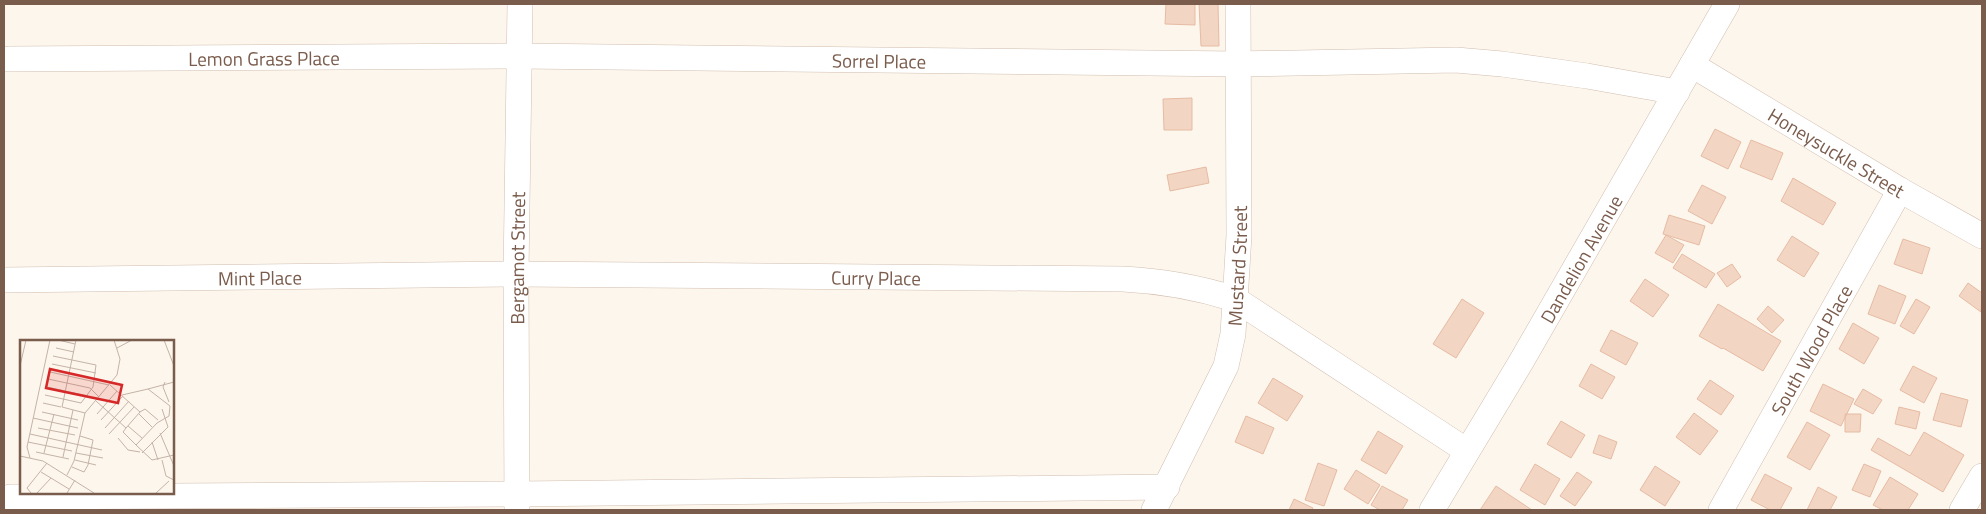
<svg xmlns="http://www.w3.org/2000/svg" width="1986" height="514" viewBox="0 0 1986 514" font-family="'Titillium Web',sans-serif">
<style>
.building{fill:#f3d5c3;stroke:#e6bba3}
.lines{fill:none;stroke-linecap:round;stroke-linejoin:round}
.street-casing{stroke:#d1beb0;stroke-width:26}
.street{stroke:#fff;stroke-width:25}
.labels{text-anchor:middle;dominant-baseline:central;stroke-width:4;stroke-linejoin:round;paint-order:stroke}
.street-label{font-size:19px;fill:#7a5c4d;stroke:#fffaf3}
.inset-road{fill:none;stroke:#c5b3a7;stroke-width:1}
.view{fill:#d62828;fill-opacity:0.15;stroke:#d62828;stroke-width:2.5}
.inset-edge{fill:none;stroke:#7a5c4d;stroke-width:2.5}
</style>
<rect width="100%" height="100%" fill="#fdf6ec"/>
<path class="building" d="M 1166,4 L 1195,4 L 1195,25 L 1165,24 Z
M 1199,4 L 1218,4 L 1219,46 L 1201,46 Z
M 1192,98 L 1192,130 L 1164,130 L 1163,99 Z
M 1715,129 L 1741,142 L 1728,169 L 1701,156 Z
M 1751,140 L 1783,153 L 1772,180 L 1740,167 Z
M 1206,167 L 1209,183 L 1170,191 L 1167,175 Z
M 1793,178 L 1836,203 L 1823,225 L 1781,201 Z
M 1702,185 L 1726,197 L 1712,224 L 1688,211 Z
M 1669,215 L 1705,226 L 1699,245 L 1663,234 Z
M 1666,235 L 1684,245 L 1673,263 L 1655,253 Z
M 1792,236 L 1819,253 L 1804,277 L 1777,260 Z
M 1903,239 L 1930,248 L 1922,274 L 1894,264 Z
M 1682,254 L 1715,274 L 1706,288 L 1673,268 Z
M 1732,264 L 1741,277 L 1727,287 L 1717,273 Z
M 1645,279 L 1669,295 L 1653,317 L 1630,301 Z
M 1968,283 L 1982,293 L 1981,312 L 1959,296 Z
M 1879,285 L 1906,296 L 1895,324 L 1868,314 Z
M 1462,299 L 1484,313 L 1456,358 L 1433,344 Z
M 1916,299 L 1930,307 L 1914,334 L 1900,326 Z
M 1718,304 L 1781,341 L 1763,371 L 1723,348 L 1722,349 L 1699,336 Z
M 1768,306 L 1784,320 L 1772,333 L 1757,319 Z
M 1853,323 L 1879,338 L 1864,364 L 1839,349 Z
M 1611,330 L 1638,343 L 1626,365 L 1600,351 Z
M 1591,364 L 1615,377 L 1602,399 L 1579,386 Z
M 1913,366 L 1937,378 L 1924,403 L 1900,390 Z
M 1273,378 L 1303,396 L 1287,421 L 1258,403 Z
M 1710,380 L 1734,396 L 1721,415 L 1697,399 Z
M 1823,384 L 1854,399 L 1841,426 L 1810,411 Z
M 1863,389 L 1882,400 L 1873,414 L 1854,404 Z
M 1941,393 L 1968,400 L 1961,427 L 1933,420 Z
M 1899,407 L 1920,412 L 1916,429 L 1895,424 Z
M 1694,413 L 1718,431 L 1700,455 L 1676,437 Z
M 1845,414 L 1861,414 L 1860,432 L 1845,432 Z
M 1246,416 L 1274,428 L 1263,454 L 1235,442 Z
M 1561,421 L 1585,435 L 1571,458 L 1547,444 Z
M 1807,422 L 1830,435 L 1810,470 L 1787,457 Z
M 1378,431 L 1403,446 L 1386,474 L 1361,460 Z
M 1924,432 L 1964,455 L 1943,492 L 1871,450 L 1878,438 L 1910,456 Z
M 1599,435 L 1617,442 L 1611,459 L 1593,453 Z
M 1318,463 L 1337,470 L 1324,506 L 1305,500 Z
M 1535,464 L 1560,479 L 1545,505 L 1520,490 Z
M 1864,464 L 1881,471 L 1870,497 L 1852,490 Z
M 1655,466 L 1680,482 L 1665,506 L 1640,490 Z
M 1356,470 L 1380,485 L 1368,504 L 1344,489 Z
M 1577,472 L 1592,482 L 1575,506 L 1560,496 Z
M 1765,474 L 1792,488 L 1780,510 L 1770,510 L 1751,500 Z
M 1890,477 L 1918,494 L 1908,510 L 1883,510 L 1873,505 Z
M 1382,486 L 1408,500 L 1402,510 L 1380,510 L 1371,505 Z
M 1496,486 L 1532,510 L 1480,510 Z
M 1818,487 L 1837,497 L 1830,510 L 1807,510 Z
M 1294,499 L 1313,508 L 1312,510 L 1289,510 Z"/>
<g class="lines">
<defs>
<g id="street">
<path id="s1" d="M 8,59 L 520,56 L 1238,64 L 1456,60 L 1502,64 L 1587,76 L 1677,92"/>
<path id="s2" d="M 1692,65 L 1900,190 L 1982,236"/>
<path id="s3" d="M 4,280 L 516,274 L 1123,279 C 1163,281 1197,287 1235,299 L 1467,451"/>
<path d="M 10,497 L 517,494 L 1167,487"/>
<path id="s4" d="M 517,510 L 516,274 L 520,4"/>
<path id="s5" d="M 1154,510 L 1226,366 L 1233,334 L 1239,235 L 1238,4"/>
<path id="s6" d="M 1432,510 L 1521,362 L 1727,4"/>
<path id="s7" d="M 1721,510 L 1900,190"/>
<path d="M 1962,510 L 1982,476"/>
</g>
</defs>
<use href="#street" class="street-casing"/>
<use href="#street" class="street"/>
</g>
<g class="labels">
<g class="street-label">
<text stroke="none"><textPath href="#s1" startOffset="256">Lemon Grass Place</textPath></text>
<text stroke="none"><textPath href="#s1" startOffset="871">Sorrel Place</textPath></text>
<text stroke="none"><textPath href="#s2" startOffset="169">Honeysuckle Street</textPath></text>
<text stroke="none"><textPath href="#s4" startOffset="252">Bergamot Street</textPath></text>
<text stroke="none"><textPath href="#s6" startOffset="292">Dandelion Avenue</textPath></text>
<text stroke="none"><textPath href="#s5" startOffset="262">Mustard Street</textPath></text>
<text stroke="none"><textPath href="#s3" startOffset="256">Mint Place</textPath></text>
<text stroke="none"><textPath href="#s3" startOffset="872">Curry Place</textPath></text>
<text stroke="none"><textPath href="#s7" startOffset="184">South Wood Place</textPath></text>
</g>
</g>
<g transform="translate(20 340)">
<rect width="154" height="154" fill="#fdf6ec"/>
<path class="inset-road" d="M 38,0 L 55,4M 56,0 L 42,67 L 65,73M 144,0 L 154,26M 36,8 L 54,12M 97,8 L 112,0M 32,24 L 76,33M 0,26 L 6,0M 30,32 L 89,45M 28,39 L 70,48 L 79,57M 145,42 L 143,47 L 149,62M 90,45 L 120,72M 27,47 L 68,56M 128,49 L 154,42M 25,55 L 61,63 L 73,47 L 76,25 L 33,16M 102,55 L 128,49 L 150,66 L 149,76 L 137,83 L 116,105 L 103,92 L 106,88M 76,61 L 106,88 L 120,72M 23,63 L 41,67M 22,72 L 58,80M 120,72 L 125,69 L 138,80M 77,74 L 97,51M 119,74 L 132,87M 13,78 L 58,88M 81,80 L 103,56M 108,86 L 122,98M 18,88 L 55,95M 85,88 L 109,61M 140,93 L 154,126M 10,94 L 82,110M 89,94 L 114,67M 98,98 L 108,110 L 120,112M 8,102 L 52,111M 132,102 L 138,120M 116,105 L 132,120 L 154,115M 16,112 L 49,119M 24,113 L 34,74M 56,113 L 83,118M 122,113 L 148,87 L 142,69M 0,116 L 23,121 L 74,153M 43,117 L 53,70M 10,118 L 7,107 L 30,0M 55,120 L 76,125M 142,120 L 146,136 L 154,140M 52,127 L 64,132 L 68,125 L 73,100 L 60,96M 21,132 L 49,149M 47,135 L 54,121 L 65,73 L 97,35 L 100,19 L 94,0M 11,153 L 7,148 L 27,123M 17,153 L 31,138M 47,153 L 55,140M 136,153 L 149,141"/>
<path class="view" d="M 30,29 L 102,45 L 98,63 L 26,48 Z"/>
<rect width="154" height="154" class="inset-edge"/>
</g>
<rect width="1986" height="514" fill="none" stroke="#7a5c4d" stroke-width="10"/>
</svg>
